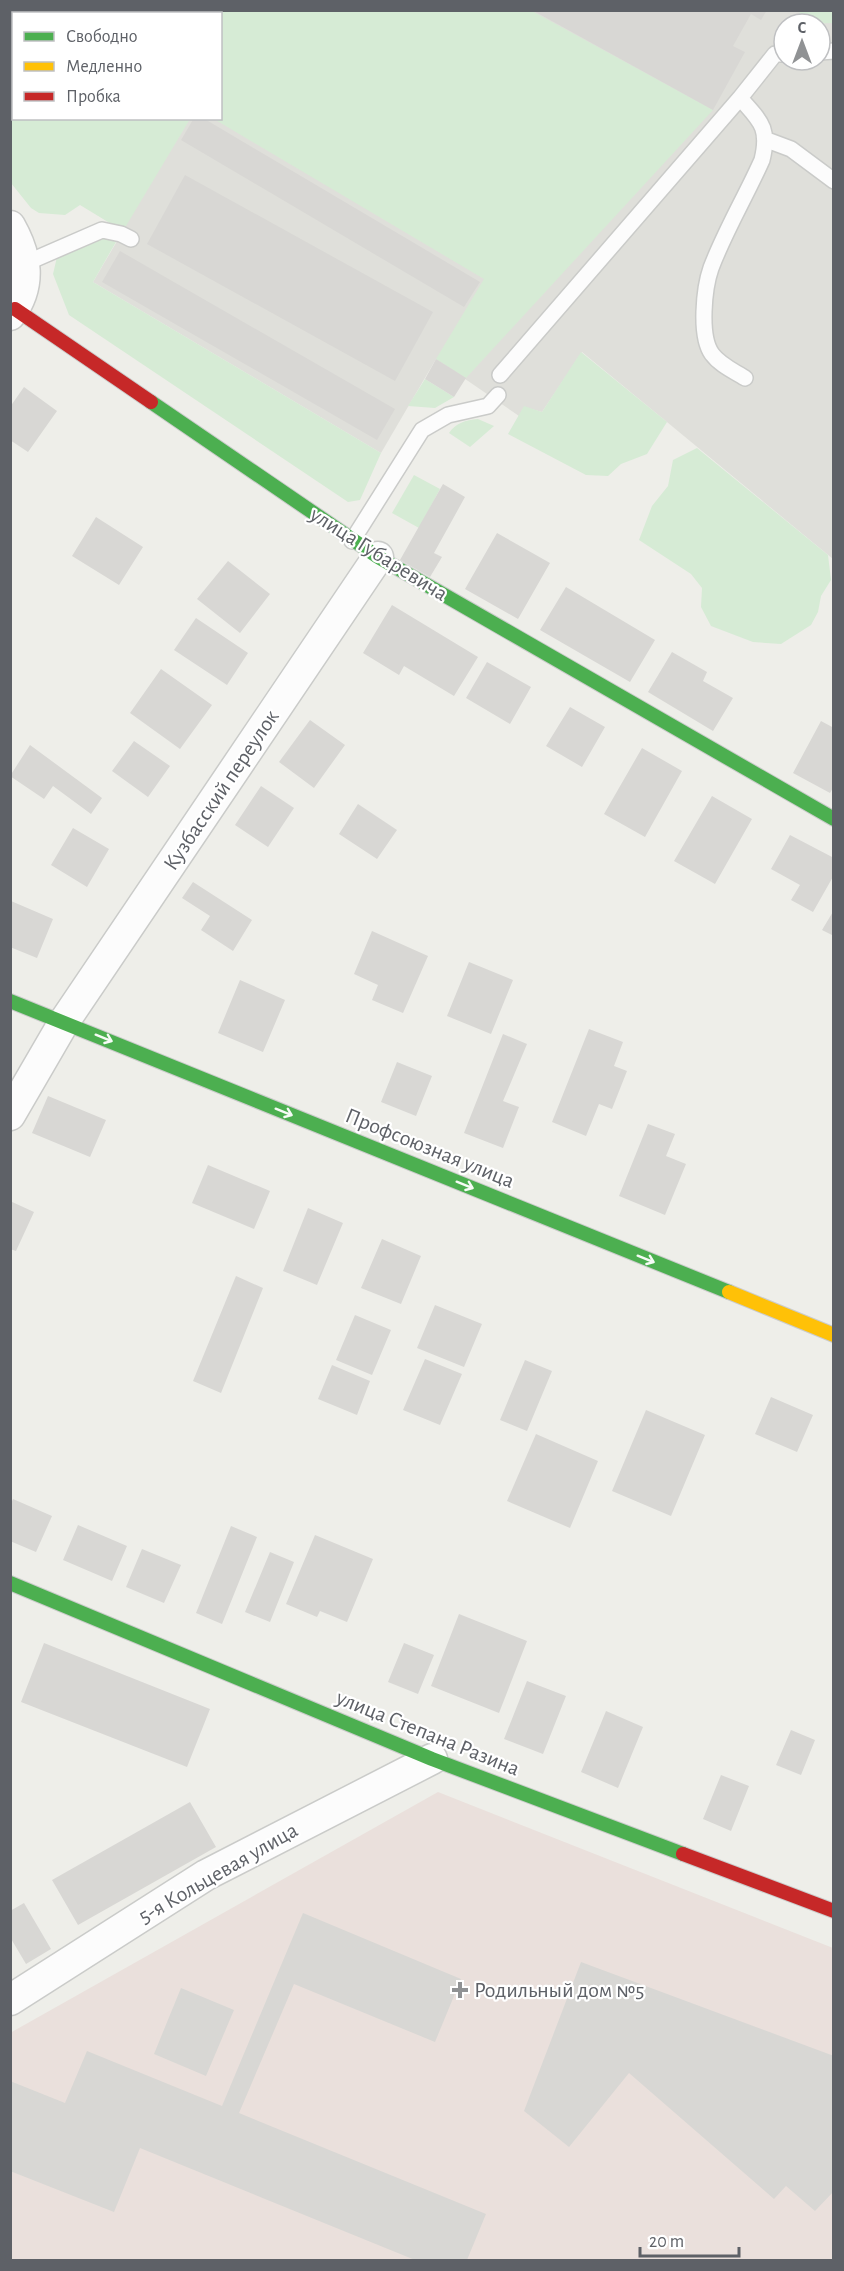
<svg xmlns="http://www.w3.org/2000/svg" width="844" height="2271" viewBox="0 0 844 2271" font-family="'Alegreya Sans',sans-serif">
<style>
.industrial{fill:#dfdfda;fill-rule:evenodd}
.medical{fill:#eae0dc}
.green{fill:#d6ebd5}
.building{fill:#d8d7d4}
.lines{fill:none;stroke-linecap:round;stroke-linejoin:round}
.lane-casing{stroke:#cacbc9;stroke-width:18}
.street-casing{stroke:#cacbc9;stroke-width:33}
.fast-casing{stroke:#cbcccb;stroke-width:16}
.slow-casing{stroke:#cbcccb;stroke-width:16}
.jam-casing{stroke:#cbcccb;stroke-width:16}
.lane{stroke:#fcfcfc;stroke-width:15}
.street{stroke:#fcfcfc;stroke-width:30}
.fast{stroke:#4caf50;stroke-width:14}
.slow{stroke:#ffc107;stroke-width:14}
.jam{stroke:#c62828;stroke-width:14}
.oneway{stroke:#f6fbf6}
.poi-dot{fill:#909294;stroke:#fff;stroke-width:2}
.labels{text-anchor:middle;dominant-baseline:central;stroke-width:4.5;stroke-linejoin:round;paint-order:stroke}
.street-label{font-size:22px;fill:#5e6167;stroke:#fff}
.poi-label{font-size:22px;fill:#5e6167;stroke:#fff;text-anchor:start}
</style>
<rect width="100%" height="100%" fill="#eeeee9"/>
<path class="industrial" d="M 10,11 L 833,11 L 833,559 L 582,352 L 542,412 L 524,407 L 519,416 L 436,359 L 381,453 L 93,282 L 123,231 L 11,161 ZM 14,14 L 220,14 L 220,118 L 14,118 ZM 784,24 L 820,24 L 820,60 L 784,60 Z"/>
<path class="medical" d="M 438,1792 L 833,1948 L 833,2260 L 11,2260 L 10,2033 Z"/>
<path class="green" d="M 10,11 L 532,11 L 713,110 L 466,378 L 436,359 L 484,279 L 214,119 L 220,118 L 220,14 L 14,14 L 14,118 L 190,119 L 123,231 L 80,205 L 65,215 L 39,213 L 31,208 L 11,183 Z
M 800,11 L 833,11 L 833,23 L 802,24 L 798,22 Z
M 97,238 L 106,238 L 116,242 L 93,282 L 381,453 L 360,500 L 348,502 L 69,315 L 53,274 L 57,257 Z
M 581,352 L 667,422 L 647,454 L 621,464 L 608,476 L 586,475 L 508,434 L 524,406 L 542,412 Z
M 425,379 L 454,397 L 435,408 L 408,406 Z
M 478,419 L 494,426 L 470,447 L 449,433 C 456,423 465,420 478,419 Z
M 697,448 L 828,555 L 831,580 L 821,596 L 818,612 L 811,625 L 781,644 L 753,642 L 711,626 L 701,607 L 702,588 L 691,574 L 639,540 L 652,506 L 668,486 L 673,460 Z
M 414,475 L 440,489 L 419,528 L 392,513 Z"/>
<path class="building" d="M 532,10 L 767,10 L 761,20 L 751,14 L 733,46 L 745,52 L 713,110 Z
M 194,118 L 203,118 L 480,282 L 464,307 L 181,140 Z
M 185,175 L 433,312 L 395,381 L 147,244 Z
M 120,251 L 395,409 L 377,440 L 102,282 Z
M 436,359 L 466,378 L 454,397 L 425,379 Z
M 24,387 L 57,411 L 28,452 L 10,440 L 10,407 Z
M 443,484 L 465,497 L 434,553 L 442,557 L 430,577 L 400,560 Z
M 96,517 L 143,547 L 119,585 L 72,556 Z
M 497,533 L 550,563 L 518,619 L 465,589 Z
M 228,561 L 270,594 L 240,633 L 197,599 Z
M 566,587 L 655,640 L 630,682 L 540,630 Z
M 392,605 L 478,657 L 454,696 L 404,666 L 399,675 L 363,653 Z
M 196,618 L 248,653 L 227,685 L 174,650 Z
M 672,652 L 707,672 L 703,681 L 733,698 L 713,731 L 648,692 Z
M 487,662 L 531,687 L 510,724 L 466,698 Z
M 161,669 L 212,705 L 180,749 L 130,713 Z
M 570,707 L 605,727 L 582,767 L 546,746 Z
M 310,720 L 345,745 L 314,788 L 279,762 Z
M 821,721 L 834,728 L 834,786 L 830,793 L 793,773 Z
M 134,741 L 170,766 L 148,797 L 112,771 Z
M 30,745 L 102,798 L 91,814 L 53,786 L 44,799 L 10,776 Z
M 642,748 L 682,771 L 645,837 L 604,814 Z
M 261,786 L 294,808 L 268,847 L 235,825 Z
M 712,796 L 752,819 L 715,884 L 674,861 Z
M 358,804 L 397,830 L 377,859 L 339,834 Z
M 73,828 L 109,849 L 87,887 L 51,865 Z
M 790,835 L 834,858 L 834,875 L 813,912 L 791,900 L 800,885 L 771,869 Z
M 193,882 L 252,920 L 233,951 L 201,930 L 210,916 L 182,898 Z
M 11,901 L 53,919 L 37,958 L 10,947 Z
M 834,910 L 834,936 L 822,930 Z
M 372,931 L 428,956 L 403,1013 L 372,1000 L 378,985 L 354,974 Z
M 469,962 L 513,980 L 491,1034 L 447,1016 Z
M 240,980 L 285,1000 L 263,1052 L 218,1033 Z
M 589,1029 L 623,1042 L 614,1066 L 627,1071 L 612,1109 L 599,1104 L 586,1136 L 552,1122 Z
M 503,1034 L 527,1044 L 503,1101 L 519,1107 L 503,1148 L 464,1133 Z
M 397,1062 L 432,1076 L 416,1116 L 381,1102 Z
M 48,1096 L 106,1120 L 90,1157 L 32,1133 Z
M 648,1124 L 675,1134 L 666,1156 L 686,1164 L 665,1215 L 619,1196 Z
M 208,1165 L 270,1191 L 254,1229 L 192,1203 Z
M 10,1201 L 34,1212 L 16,1251 L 10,1249 Z
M 308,1208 L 343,1223 L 317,1285 L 283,1271 Z
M 382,1239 L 421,1256 L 401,1304 L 361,1288 Z
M 236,1276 L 263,1288 L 221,1393 L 193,1381 Z
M 435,1305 L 482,1324 L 464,1367 L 417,1348 Z
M 355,1315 L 391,1330 L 372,1375 L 336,1360 Z
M 425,1359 L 462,1374 L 440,1425 L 403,1410 Z
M 525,1360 L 552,1371 L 527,1431 L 500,1420 Z
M 332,1365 L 370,1381 L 357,1415 L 318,1399 Z
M 771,1397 L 813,1415 L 797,1452 L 755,1434 Z
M 646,1410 L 705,1435 L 671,1516 L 612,1491 Z
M 536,1434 L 598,1461 L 570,1528 L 507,1501 Z
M 13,1499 L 52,1516 L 36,1552 L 10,1541 L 10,1505 Z
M 78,1525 L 127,1546 L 112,1581 L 63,1560 Z
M 231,1526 L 257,1537 L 222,1624 L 196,1613 Z
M 315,1535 L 373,1559 L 347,1622 L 320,1611 L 317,1617 L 286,1604 Z
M 142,1549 L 181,1565 L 164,1603 L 126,1587 Z
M 270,1552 L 294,1562 L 270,1622 L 245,1612 Z
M 459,1614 L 527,1641 L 499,1713 L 431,1686 Z
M 44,1643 L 210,1709 L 187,1767 L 21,1702 Z
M 404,1643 L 434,1655 L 418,1694 L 388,1682 Z
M 527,1681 L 566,1696 L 543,1754 L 504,1739 Z
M 606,1711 L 643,1727 L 618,1788 L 581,1772 Z
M 791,1730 L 815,1740 L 801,1775 L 776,1765 Z
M 721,1775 L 749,1786 L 731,1831 L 703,1819 Z
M 190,1802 L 216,1847 L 78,1925 L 52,1880 Z
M 24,1903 L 51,1949 L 26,1964 L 10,1937 L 10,1911 Z
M 303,1913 L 461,1979 L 435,2042 L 294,1984 L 239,2113 L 486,2214 L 467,2260 L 415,2260 L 140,2148 L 114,2212 L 10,2171 L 10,2081 L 65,2103 L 87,2051 L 222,2106 Z
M 581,1962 L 834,2056 L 834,2191 L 815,2211 L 786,2186 L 774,2199 L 629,2073 L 569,2147 L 524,2111 Z
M 181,1988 L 234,2010 L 206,2076 L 154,2054 Z"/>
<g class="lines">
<defs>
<path id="lane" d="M 820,52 L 834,51
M 767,140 L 791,149 L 834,181
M 26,263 L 102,230 L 121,234 L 131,239
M 500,375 L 740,98
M 745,378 C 734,371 720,365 712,354 C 699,336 704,288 711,268 C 725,231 746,196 762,160 C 770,127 760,121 740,98 L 775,54 L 784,54
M 352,541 L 422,430 L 448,415 L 488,406 L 498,395"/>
<path id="street" d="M 10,226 C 27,256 32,285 10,315
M 10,1115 L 64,1022 L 378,557
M 10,2000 L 206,1875 L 432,1759"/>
<path id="fast" d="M 151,402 L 378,557 L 834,819
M 10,1001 L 729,1292
M 10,1583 L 432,1759 L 683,1854"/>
<path id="slow" d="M 729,1292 L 834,1335"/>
<path id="jam" d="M 15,309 L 151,402
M 683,1854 L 834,1911"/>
</defs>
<use href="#lane" class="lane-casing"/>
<use href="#street" class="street-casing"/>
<use href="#fast" class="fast-casing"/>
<use href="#slow" class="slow-casing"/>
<use href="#jam" class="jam-casing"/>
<use href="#lane" class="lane"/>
<use href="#street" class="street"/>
<use href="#fast" class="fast"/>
<use href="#slow" class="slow"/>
<use href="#jam" class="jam"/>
</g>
<defs><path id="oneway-shaft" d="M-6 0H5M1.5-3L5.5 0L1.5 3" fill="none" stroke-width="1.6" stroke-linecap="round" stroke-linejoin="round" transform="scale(1.5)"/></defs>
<g class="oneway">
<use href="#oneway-shaft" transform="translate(104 1038) rotate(22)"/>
<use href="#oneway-shaft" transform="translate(284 1112) rotate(22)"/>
<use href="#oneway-shaft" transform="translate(465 1185) rotate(22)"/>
<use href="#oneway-shaft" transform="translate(646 1259) rotate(22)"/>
</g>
<path class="poi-dot" d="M457 1981h6v6h6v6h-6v6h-6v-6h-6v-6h6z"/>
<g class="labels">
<g class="street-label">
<text transform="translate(379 554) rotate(32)">улица Губаревича</text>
<text transform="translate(221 790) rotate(-56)">Кузбасский переулок</text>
<text transform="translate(430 1148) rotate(22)">Профсоюзная улица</text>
<text transform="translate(428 1733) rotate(22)">улица Степана Разина</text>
<text transform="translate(218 1873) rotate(-30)">5-я Кольцевая улица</text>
</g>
<g class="poi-label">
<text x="474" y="1990">Родильный дом №5</text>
</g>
</g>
<rect width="844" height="2271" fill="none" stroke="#5e6167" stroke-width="24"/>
<rect x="12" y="12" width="210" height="108" fill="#ffffff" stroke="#bfc0c2" stroke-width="1.5"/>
<rect x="24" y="32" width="30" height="9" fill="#4caf50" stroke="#bfc0c2" stroke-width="1.5"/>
<text x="66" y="42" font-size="18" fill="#5e6167">Свободно</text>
<rect x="24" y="62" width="30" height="9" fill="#ffc107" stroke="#bfc0c2" stroke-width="1.5"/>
<text x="66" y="72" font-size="18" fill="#5e6167">Медленно</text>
<rect x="24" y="92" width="30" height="9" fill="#c62828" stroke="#bfc0c2" stroke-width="1.5"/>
<text x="66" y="102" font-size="18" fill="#5e6167">Пробка</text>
<g transform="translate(802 42)"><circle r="28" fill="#ffffff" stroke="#bfc0c2" stroke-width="1.5"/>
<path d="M0-4.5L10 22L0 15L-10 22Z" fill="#909294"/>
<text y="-9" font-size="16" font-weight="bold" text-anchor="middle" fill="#5e6167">С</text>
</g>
<path d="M640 2247v9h99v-9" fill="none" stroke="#5e6167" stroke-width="3"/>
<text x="649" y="2247" font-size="18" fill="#5e6167" stroke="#ffffff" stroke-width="4.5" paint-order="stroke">20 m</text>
</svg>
